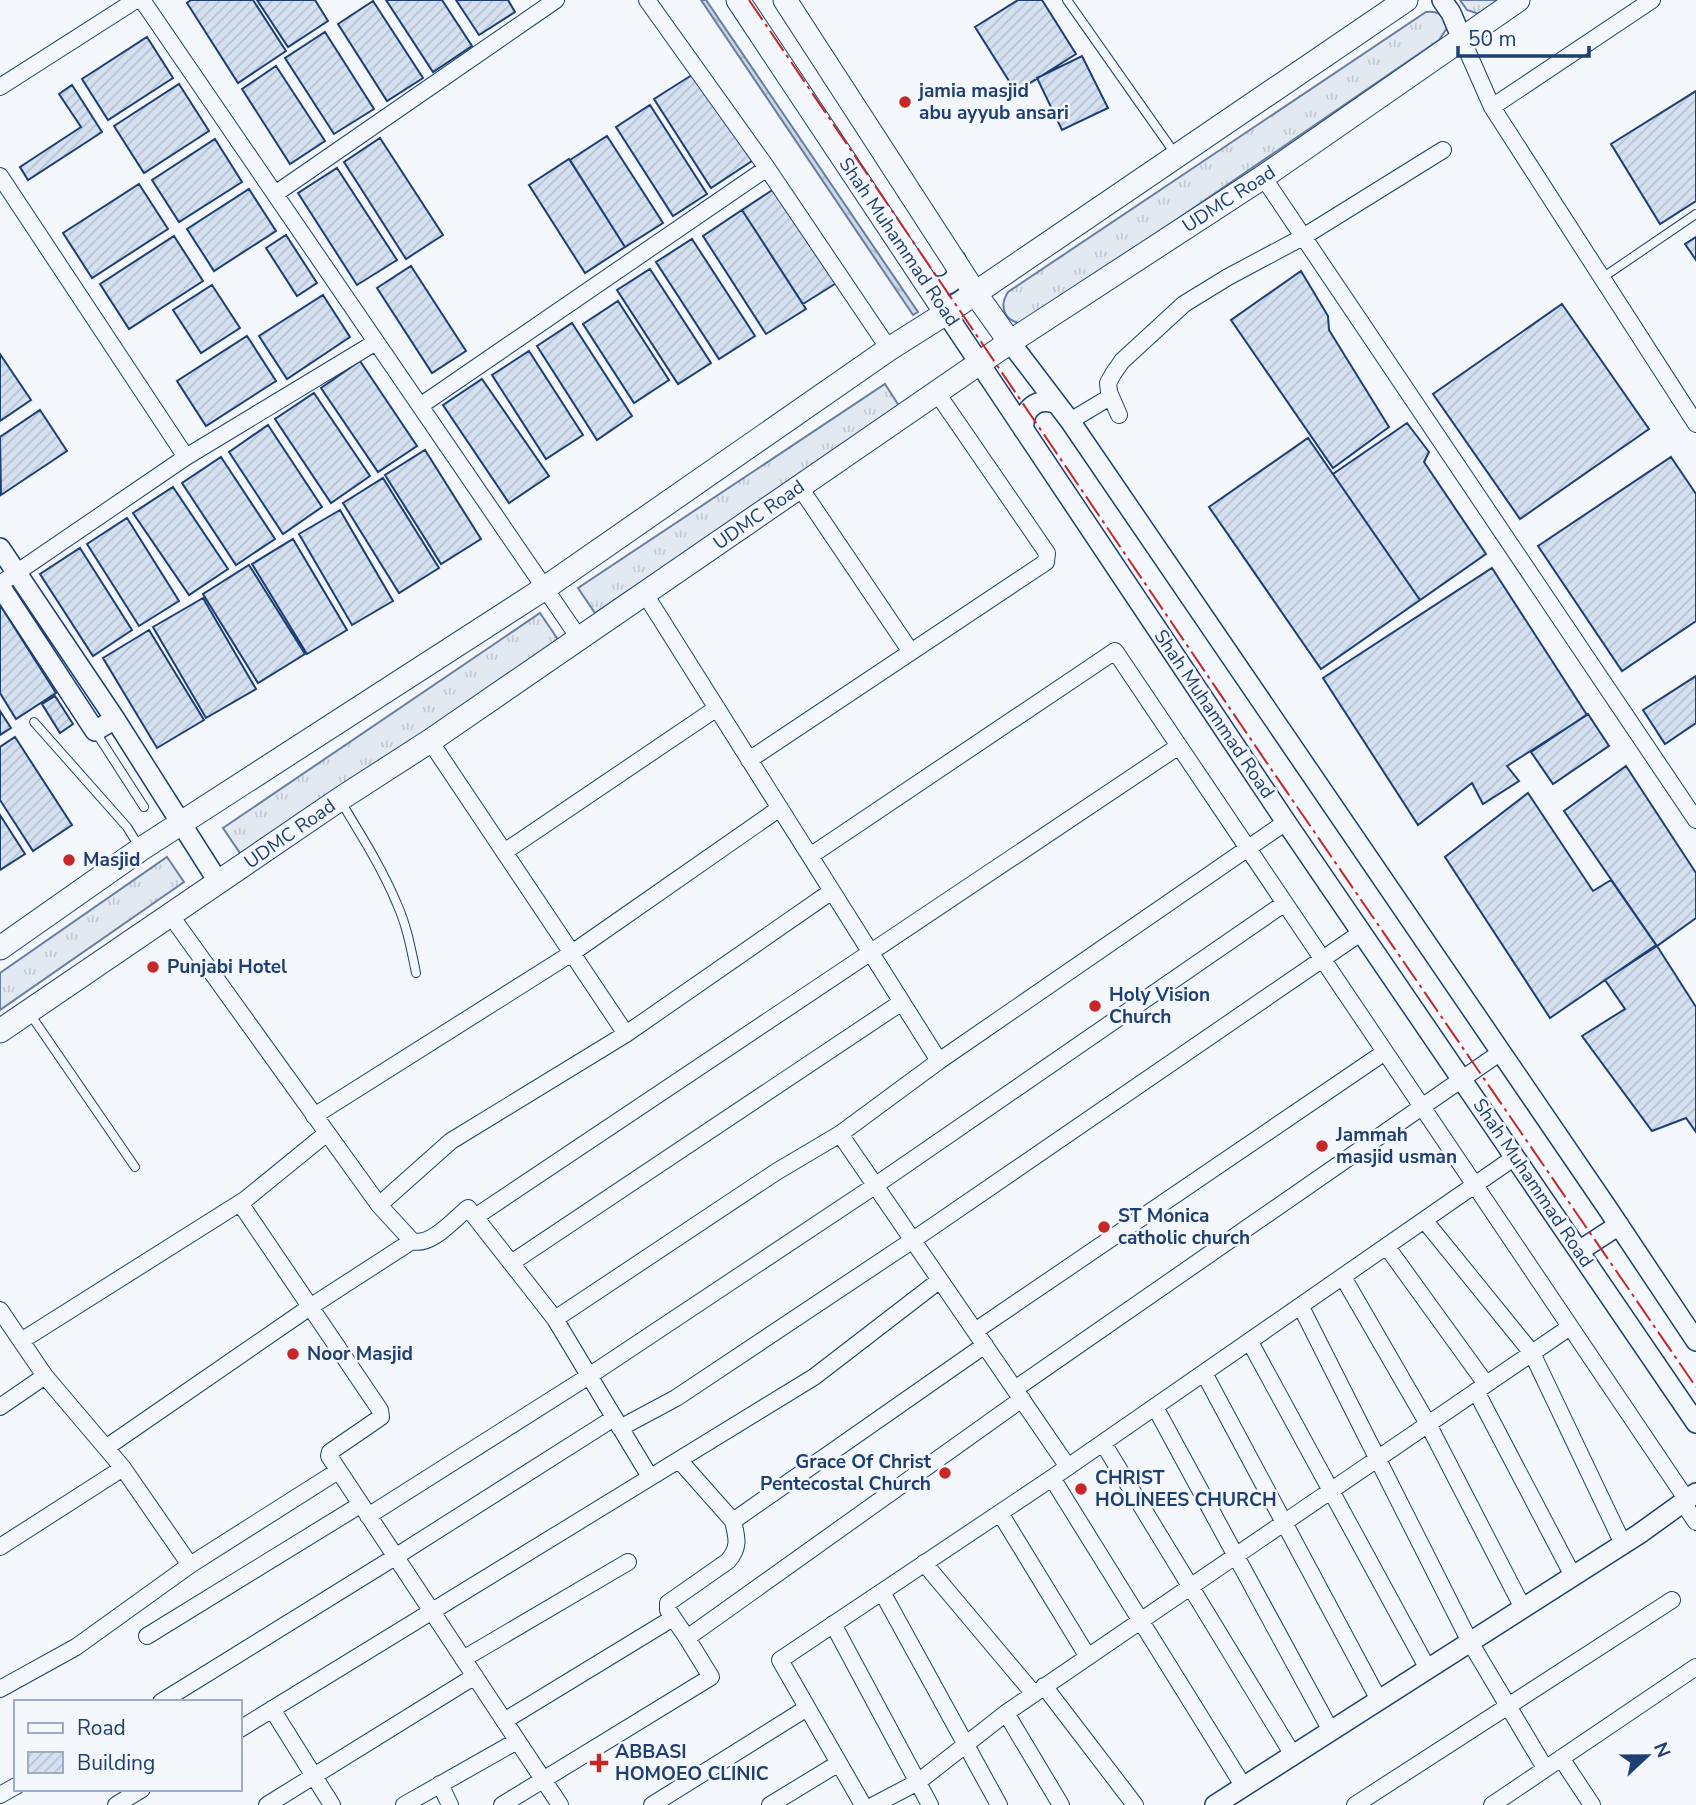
<svg xmlns="http://www.w3.org/2000/svg" width="1696" height="1805" viewBox="0 0 1696 1805" font-family="'Nunito Sans',sans-serif">
<style>
.grass{fill:url(#grass-tufts);stroke:#687fa3;stroke-width:2}
.water{fill:url(#water-ripples);stroke:#687fa3;stroke-width:2}
.building{fill:url(#building-hatch);stroke:#1d3f73;stroke-width:2}
.lines{fill:none;stroke-linecap:round;stroke-linejoin:round}
.service-casing{stroke:#1d3f73;stroke-width:10}
.minor-casing{stroke:#1d3f73;stroke-width:18}
.tertiary-casing{stroke:#1d3f73;stroke-width:22}
.secondary-casing{stroke:#1d3f73;stroke-width:25}
.service{stroke:#f4f7fb;stroke-width:8}
.minor{stroke:#f4f7fb;stroke-width:16}
.tertiary{stroke:#f4f7fb;stroke-width:19}
.secondary{stroke:#f4f7fb;stroke-width:23}
.power{stroke:#c62828;stroke-width:2;stroke-dasharray:24 5 3.5 5;stroke-linecap:butt}
.poi-dot{fill:#c62828;stroke:#f4f7fb;stroke-width:2.5}
.labels{text-anchor:middle;dominant-baseline:central;stroke-width:5;stroke-linejoin:round;paint-order:stroke}
.poi-label{font-size:19px;font-weight:bold;fill:#1d3f73;stroke:#f4f7fb;text-anchor:start}
.street-label{font-size:19px;fill:#1d3f73;stroke:#f4f7fb}
</style>
<defs>
<pattern id="grass-tufts" width="24" height="20" patternUnits="userSpaceOnUse" patternTransform="scale(1.75)"><rect width="24" height="20" fill="#e3e9f0"/><path d="M3 7l-1-3M5 7V3M7 7l1-3M15 17l-1-3M17 17v-4M19 17l1-3" fill="none" stroke="#c2c9d1"/></pattern>
<pattern id="water-ripples" width="26" height="14" patternUnits="userSpaceOnUse" patternTransform="scale(1.75)"><rect width="26" height="14" fill="#cfd7e4"/><path d="M2 4q2-2 4 0t4 0M15 11q2-2 4 0t4 0" fill="none" stroke="#b1bac7"/></pattern>
<pattern id="building-hatch" width="6" height="6" patternUnits="userSpaceOnUse" patternTransform="scale(1.75)"><rect width="6" height="6" fill="#d5e0f0"/><path d="M-1 1l2-2M0 6l6-6M5 7l2-2" fill="none" stroke="#b6c1d1"/></pattern>
</defs>
<rect width="100%" height="100%" fill="#f4f7fb"/>
<path class="grass" d="M 1460,0 L 1504,0 L 1479,14 L 1467,10 Z
M 1426,12 C 1439,10 1444,16 1447,28 L 1439,40 L 1024,324 C 1005,322 998,308 1008,292 Z
M 885,384 L 901,409 L 595,613 L 578,588 Z
M 540,613 L 559,641 L 242,856 L 223,828 Z
M 167,857 L 184,882 L 0,1010 L 0,973 Z"/>
<path class="water" d="M 701,0 L 706,0 L 918,312 L 913,315 Z"/>
<path class="building" d="M 191,0 L 253,0 L 286,51 L 238,83 L 187,3 Z
M 257,0 L 315,0 L 328,21 L 288,47 Z
M 386,0 L 442,0 L 472,46 L 433,72 Z
M 456,0 L 508,0 L 515,12 L 479,35 Z
M 1018,0 L 1042,0 L 1076,54 L 1016,92 L 975,27 Z
M 373,1 L 423,78 L 387,101 L 338,24 Z
M 325,32 L 374,109 L 334,134 L 285,58 Z
M 147,37 L 173,78 L 108,120 L 82,79 Z
M 1082,56 L 1108,108 L 1062,130 L 1037,78 Z
M 276,66 L 325,141 L 290,164 L 242,89 Z
M 695,73 L 752,161 L 711,188 L 654,99 Z
M 179,84 L 209,131 L 144,173 L 114,126 Z
M 72,85 L 102,132 L 28,180 L 20,167 L 81,127 L 59,94 Z
M 1696,91 L 1696,201 L 1660,224 L 1611,144 Z
M 650,105 L 707,194 L 673,216 L 616,127 Z
M 607,136 L 663,223 L 625,247 L 570,160 Z
M 380,138 L 443,235 L 406,259 L 344,162 Z
M 215,139 L 242,182 L 179,222 L 152,180 Z
M 569,159 L 625,247 L 585,273 L 529,185 Z
M 337,168 L 397,260 L 357,285 L 298,193 Z
M 139,184 L 168,229 L 92,278 L 63,233 Z
M 777,187 L 838,282 L 803,304 L 742,210 Z
M 249,189 L 276,231 L 214,271 L 187,229 Z
M 742,210 L 806,309 L 766,334 L 703,236 Z
M 286,235 L 317,283 L 297,296 L 266,248 Z
M 174,236 L 203,281 L 129,329 L 100,284 Z
M 1696,237 L 1696,260 L 1685,244 Z
M 692,239 L 755,336 L 719,359 L 656,262 Z
M 411,266 L 466,351 L 432,373 L 377,288 Z
M 650,269 L 711,363 L 678,384 L 617,290 Z
M 1301,271 L 1328,316 L 1329,330 L 1389,427 L 1333,468 L 1231,320 Z
M 212,285 L 240,328 L 201,353 L 173,310 Z
M 323,295 L 350,337 L 287,379 L 259,336 Z
M 618,301 L 669,380 L 634,403 L 583,324 Z
M 1562,304 L 1649,429 L 1520,519 L 1433,394 Z
M 572,323 L 632,416 L 597,440 L 537,346 Z
M 247,336 L 276,381 L 206,426 L 177,381 Z
M 529,351 L 583,435 L 546,459 L 492,375 Z
M 0,354 L 31,400 L 0,421 Z
M 360,361 L 417,446 L 378,472 L 321,388 Z
M 482,379 L 549,476 L 509,503 L 443,405 Z
M 314,393 L 370,476 L 331,503 L 275,419 Z
M 40,410 L 67,451 L 1,495 L 0,437 Z
M 1407,423 L 1429,452 L 1424,462 L 1486,554 L 1420,600 L 1333,474 Z
M 268,425 L 322,507 L 283,534 L 229,452 Z
M 1308,438 L 1420,600 L 1321,669 L 1209,507 Z
M 425,450 L 481,539 L 441,564 L 385,475 Z
M 221,457 L 275,539 L 236,565 L 182,483 Z
M 1671,457 L 1696,494 L 1696,621 L 1622,671 L 1538,546 Z
M 383,478 L 439,568 L 399,593 L 343,503 Z
M 173,487 L 228,569 L 189,595 L 133,513 Z
M 340,510 L 393,601 L 352,625 L 299,534 Z
M 127,518 L 179,601 L 139,626 L 87,544 Z
M 293,539 L 347,630 L 307,654 L 252,564 Z
M 80,548 L 132,630 L 93,656 L 40,574 Z
M 249,565 L 305,654 L 258,683 L 203,594 Z
M 1492,568 L 1587,715 L 1507,766 L 1519,781 L 1483,804 L 1472,783 L 1418,825 L 1323,678 Z
M 203,598 L 256,689 L 206,718 L 153,627 Z
M 0,605 L 56,693 L 16,719 L 0,693 Z
M 149,630 L 204,720 L 157,748 L 103,658 Z
M 1696,676 L 1696,723 L 1665,744 L 1643,710 Z
M 55,696 L 73,724 L 60,733 L 42,704 Z
M 0,711 L 11,728 L 0,735 Z
M 1588,714 L 1609,746 L 1553,784 L 1531,752 Z
M 15,737 L 72,825 L 33,851 L 0,800 L 0,747 Z
M 1626,766 L 1696,873 L 1696,918 L 1657,946 L 1564,811 Z
M 1528,793 L 1593,891 L 1611,880 L 1656,945 L 1550,1018 L 1445,857 Z
M 0,815 L 25,854 L 0,870 Z
M 1657,946 L 1696,1007 L 1696,1132 L 1686,1118 L 1652,1131 L 1582,1036 L 1625,1009 L 1605,980 Z"/>
<g class="lines">
<defs>
<path id="service" d="M 1067,0 L 1176,155
M 1602,278 L 1696,214
M 34,722 L 127,827 L 140,848
M 95,731 L 144,807
M 341,802 C 361,835 382,868 397,904 C 407,926 411,949 416,973
M 30,1014 L 135,1167"/>
<path id="minor" d="M 142,0 L 579,638
M 647,0 L 767,168 L 889,349
M 1462,39 L 1492,107 L 1696,424
M 0,87 L 136,0
M 1492,107 L 1652,0
M 0,176 L 186,457
M 1263,177 L 1696,820
M 275,194 L 556,0
M 420,406 L 767,168
M 1119,415 L 1109,392 L 1108,383 L 1113,374 L 1122,361 L 1184,304 L 1228,277 L 1303,237 L 1443,150
M 1070,421 L 1110,397
M 799,486 L 911,652
M 0,584 L 186,457 L 376,342
M 645,594 L 939,1061
M 430,741 L 626,1034
M 749,760 L 1046,562 L 1047,553 L 937,393
M 504,852 L 717,708
M 810,856 L 1115,651 L 1687,1500
M 171,916 L 379,1205 L 412,1241 C 431,1247 454,1219 468,1208 L 555,1319 L 650,1477
M 314,1116 L 572,953 L 780,808
M 840,1134 L 1068,1467
M 240,1203 L 380,1410 L 381,1417 L 330,1452 L 329,1456 L 560,1805
M 379,1205 L 451,1141 L 626,1034 L 832,891
M 475,1217 L 1179,746
M 1425,1221 L 1532,1353 L 1623,1544
M 1387,1247 L 1486,1384
M 511,1263 L 902,1002
M 1343,1277 L 1428,1424 L 1523,1608
M 1301,1307 L 1470,1642 L 1545,1768
M 0,1310 L 45,1376 L 123,1468 L 190,1565
M 555,1319 L 776,1172 L 840,1134 L 939,1061 L 1286,822
M 975,1331 L 1385,1052
M 21,1341 L 246,1199 L 327,1133
M 1250,1342 L 1428,1669
M 1204,1373 L 1379,1700
M 1015,1389 L 1501,1052
M 1476,1391 L 1573,1576
M 0,1407 L 45,1376
M 1155,1407 L 1331,1731
M 620,1428 L 676,1398 L 913,1240 L 1362,932
M 1103,1443 L 1293,1755
M 107,1447 L 310,1307 L 412,1241
M 679,1460 L 733,1521 L 985,1345
M 1052,1478 L 1244,1787
M 1683,1503 L 1696,1522
M 1000,1513 L 1088,1657
M 368,1516 L 589,1376 L 876,1185 L 1285,903
M 733,1521 C 737,1538 740,1547 728,1561 L 668,1603 L 668,1610 L 687,1638 L 1022,1399
M 0,1547 L 123,1468
M 924,1563 L 1034,1694
M 882,1592 L 999,1805
M 833,1624 L 930,1805
M 147,1636 L 360,1505
M 463,1659 L 628,1562
M 1044,1686 L 1135,1805
M 0,1689 L 76,1647 L 190,1565 L 338,1471
M 161,1702 L 395,1557 L 614,1418
M 272,1709 L 332,1805
M 1006,1713 L 1061,1805
M 504,1721 L 673,1618
M 240,1729 L 814,1377 L 940,1280
M 1561,1758 L 1592,1805
M 440,1784 L 450,1805
M 0,1795 L 16,1786
M 116,1805 L 142,1789
M 267,1805 L 475,1676
M 404,1805 L 517,1741
M 502,1805 L 711,1677 L 687,1638
M 652,1805 L 807,1708
M 770,1805 L 839,1763
M 863,1805 L 780,1660 L 1052,1478 L 1515,1157
M 874,1805 L 918,1782 L 1006,1713 L 1570,1327
M 1355,1805 L 1672,1600
M 1492,1805 L 1696,1667"/>
<path id="tertiary" d="M 1442,0 L 1451,13 L 1462,39
M 928,284 C 946,291 962,280 956,260
M 946,313 L 1286,822 L 1696,1423
M 1010,342 L 1070,421 L 1608,1209 L 1696,1341
M 1024,430 C 1022,409 1037,396 1057,404
M 0,548 L 115,719 L 219,883
M 0,586 L 95,731 L 115,719
M 1579,1251 L 1619,1225
M 1215,1805 L 1639,1534 L 1696,1493"/>
<path id="secondary" d="M 738,0 L 946,313
M 785,0 L 975,293 L 1010,342
M 0,948 L 141,849 L 545,588 L 889,349 L 946,313 L 1406,0
M 0,1031 L 340,799 L 430,741 L 1010,342 L 1263,177 L 1518,0"/>
</defs>
<use href="#service" class="service-casing"/>
<use href="#minor" class="minor-casing"/>
<use href="#tertiary" class="tertiary-casing"/>
<use href="#secondary" class="secondary-casing"/>
<use href="#service" class="service"/>
<use href="#minor" class="minor"/>
<use href="#tertiary" class="tertiary"/>
<use href="#secondary" class="secondary"/>
<path class="power" d="M 749,0 L 1269,766 L 1696,1387"/>
</g>
<g class="poi-dot">
<circle cx="905" cy="102" r="7"/>
<circle cx="69" cy="860" r="7"/>
<circle cx="153" cy="967" r="7"/>
<circle cx="1095" cy="1006" r="7"/>
<circle cx="1322" cy="1146" r="7"/>
<circle cx="1104" cy="1227" r="7"/>
<circle cx="293" cy="1354" r="7"/>
<circle cx="945" cy="1473" r="7"/>
<circle cx="1081" cy="1489" r="7"/>
<path d="M595.5 1752.5h7v7h7v7h-7v7h-7v-7h-7v-7h7z"/>
</g>
<g class="labels">
<g class="poi-label">
<text x="919" y="91">jamia masjid<tspan x="919" dy="22">abu ayyub ansari</tspan></text>
<text x="83" y="860">Masjid</text>
<text x="167" y="967">Punjabi Hotel</text>
<text x="1109" y="995">Holy Vision<tspan x="1109" dy="22">Church</tspan></text>
<text x="1336" y="1135">Jammah<tspan x="1336" dy="22">masjid usman</tspan></text>
<text x="1118" y="1216">ST Monica<tspan x="1118" dy="22">catholic church</tspan></text>
<text x="307" y="1354">Noor Masjid</text>
<text x="931" y="1462" text-anchor="end">Grace Of Christ<tspan x="931" dy="22">Pentecostal Church</tspan></text>
<text x="1095" y="1478">CHRIST<tspan x="1095" dy="22">HOLINEES CHURCH</tspan></text>
<text x="615" y="1752">ABBASI<tspan x="615" dy="22">HOMOEO CLINIC</tspan></text>
</g>
<g class="street-label">
<text transform="translate(1229 199) rotate(-33)">UDMC Road</text>
<text transform="translate(899 242) rotate(56)">Shah Muhammad Road</text>
<text transform="translate(759 515) rotate(-35)">UDMC Road</text>
<text transform="translate(1214 714) rotate(56)">Shah Muhammad Road</text>
<text transform="translate(290 834) rotate(-35)">UDMC Road</text>
<text transform="translate(1533 1183) rotate(56)">Shah Muhammad Road</text>
</g>
</g>
<rect x="14" y="1700" width="228" height="91" fill="#f4f7fb" stroke="#9eadc5" stroke-width="2"/>
<rect x="28" y="1723" width="35" height="10" fill="#f4f7fb" stroke="#9eadc5" stroke-width="2"/>
<text x="77" y="1735" font-size="21" fill="#1d3f73">Road</text>
<rect x="28" y="1752" width="35" height="21" fill="url(#building-hatch)" stroke="#9eadc5" stroke-width="2"/>
<text x="77" y="1770" font-size="21" fill="#1d3f73">Building</text>
<g transform="translate(1647 1756) rotate(68)" stroke="#f4f7fb" stroke-width="5" paint-order="stroke">
<path d="M0-5L12 26L0 18L-12 26Z" fill="#1d3f73"/>
<text y="-10" font-size="19" font-weight="bold" text-anchor="middle" fill="#1d3f73">N</text>
</g>
<path d="M1458 46v10h131v-10" fill="none" stroke="#1d3f73" stroke-width="3.5"/>
<text x="1468" y="46" font-size="21" fill="#1d3f73" stroke="#f4f7fb" stroke-width="5" paint-order="stroke">50 m</text>
</svg>
